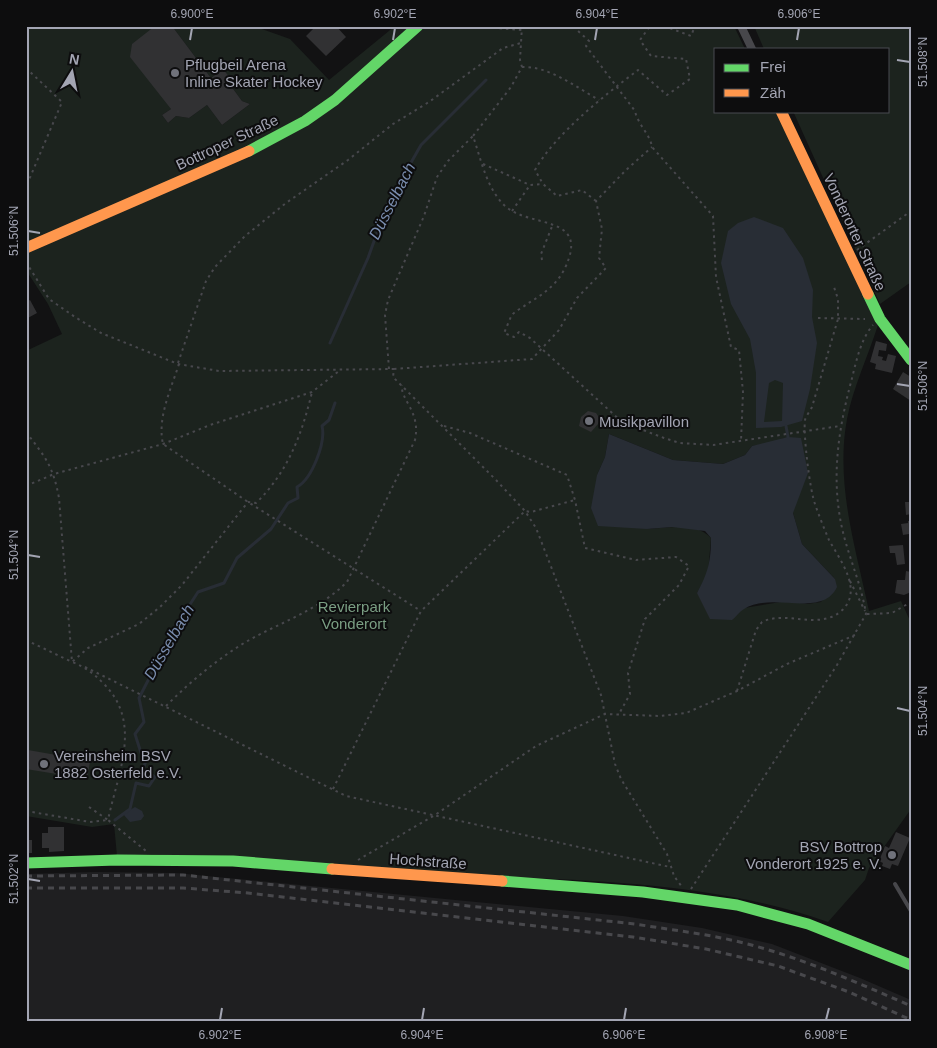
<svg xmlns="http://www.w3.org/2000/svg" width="937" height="1048" viewBox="0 0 937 1048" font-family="Arial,sans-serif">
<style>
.built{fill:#1f1f21}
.green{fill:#1c231e;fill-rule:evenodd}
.water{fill:#282d35;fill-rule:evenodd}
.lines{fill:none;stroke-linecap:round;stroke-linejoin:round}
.stream{stroke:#282d35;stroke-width:3}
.building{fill:#313133}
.path{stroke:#48484d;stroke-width:2;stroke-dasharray:2.5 4;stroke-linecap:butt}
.lane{stroke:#47474b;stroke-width:4}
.street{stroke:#47474b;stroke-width:8}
.fast{stroke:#63d668;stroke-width:11}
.slow{stroke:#ff974d;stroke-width:11}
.rail{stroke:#48484c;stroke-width:3;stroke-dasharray:6 5;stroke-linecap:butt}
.ticks{fill:none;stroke:#a3a5b3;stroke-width:2}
.poi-dot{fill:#70727b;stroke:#0d0d0e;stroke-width:2}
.labels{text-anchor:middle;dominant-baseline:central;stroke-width:4;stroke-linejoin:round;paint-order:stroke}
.poi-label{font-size:15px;fill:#a3a5b3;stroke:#0d0d0e;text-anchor:start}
.street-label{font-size:15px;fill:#a3a5b3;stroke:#0d0d0e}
.park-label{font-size:15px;fill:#7a9e83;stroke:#0d0d0e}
.water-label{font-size:16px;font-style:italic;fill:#7a8dae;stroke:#0d0d0e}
.neatline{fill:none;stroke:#a3a5b3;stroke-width:2}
.ticks-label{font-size:12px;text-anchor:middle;fill:#a3a5b3}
</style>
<rect width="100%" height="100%" fill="#121213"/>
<path class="built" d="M 95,872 L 176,873 L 623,916 L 702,928 L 772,944 L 860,978 L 911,1000 L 911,1022 L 26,1022 L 26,874 Z"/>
<path class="green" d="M 26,26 L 155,26 L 171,109 L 162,115 L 168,123 L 176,116 L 189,118 L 207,105 L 222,125 L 250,104 L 242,101 L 231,86 L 234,84 L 223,69 L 211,78 L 172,26 L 253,26 L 290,39 L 329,80 L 395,26 L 734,26 L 745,49 L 716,49 L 716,111 L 775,111 L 878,325 C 868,356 853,388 847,419 C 835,484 856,549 869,611 L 901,601 L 911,623 L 911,809 L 869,868 L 865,880 L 828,922 C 715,882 590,881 472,875 C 365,869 258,860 151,854 L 117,856 L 114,824 L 92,827 L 26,816 L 26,351 L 62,334 L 48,304 L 26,270 ZM 609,434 L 673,460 L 723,464 L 745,455 L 752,446 L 775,442 L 784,438 L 796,438 L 793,513 L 802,544 L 835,579 L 821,602 L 807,604 L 787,601 L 744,608 L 697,593 L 708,574 L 711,538 C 696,522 668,528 647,529 L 597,475 L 605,457 Z
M 754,26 L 911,26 L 911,282 L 880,304 L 793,111 L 888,111 L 888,49 L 764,49 Z"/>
<path class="water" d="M 754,217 L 783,228 L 803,258 L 813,290 L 812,317 L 817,343 L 810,389 L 802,421 L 781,427 L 756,428 L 756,373 L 750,339 L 731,304 L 721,263 L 728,231 L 738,223 ZM 775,380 L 783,383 L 782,421 L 764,422 L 769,383 Z
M 609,434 L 673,460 L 723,464 L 745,455 L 752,446 L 788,437 L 801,438 L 808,473 L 793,513 L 802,544 L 835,579 L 837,587 C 822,619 771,591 744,609 C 739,612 736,617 732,620 L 710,619 L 697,593 C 708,573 711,561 711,538 L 705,531 L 672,527 L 647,529 L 598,526 L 591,508 L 597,475 L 605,457 Z
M 135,807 L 142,811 L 144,816 L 141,820 L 130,822 L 123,814 Z"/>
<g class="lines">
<path class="stream" d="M 330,343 L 368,258 L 387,205 L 421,145 L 486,80
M 786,426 L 788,437
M 115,820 L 130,809 L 136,783 L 149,786 L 155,777 L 143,769 L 147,758 L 141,753 L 135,734 L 144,722 L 139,698 L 176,626 L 198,592 L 224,583 L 237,558 L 271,529 L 288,503 L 298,498 L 297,487 C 312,479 326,442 322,426 L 329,420 L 335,403"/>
</g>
<path class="building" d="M 155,26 L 172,26 L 211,78 L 223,69 L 235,84 L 231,86 L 242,101 L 250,104 L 222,125 L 207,105 L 189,118 L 176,116 L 168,123 L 162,115 L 171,109 L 130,57 L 132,44 Z
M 316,26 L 336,26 L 346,37 L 326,56 L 306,36 Z
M 30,300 L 37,313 L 26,319 L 26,302 Z
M 876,341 L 887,344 L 886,351 L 879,350 L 878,356 L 883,357 L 882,360 L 886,361 L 888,354 L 896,356 L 892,373 L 875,369 L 876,364 L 870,362 Z
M 903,372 L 911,377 L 911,401 L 893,389 Z
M 588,411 L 596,413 L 600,419 L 598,424 L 591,432 L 579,426 L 581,417 Z
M 905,502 L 911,502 L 911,514 L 906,515 Z
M 908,521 L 911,521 L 911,540 L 909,534 L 903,535 L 901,524 L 908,523 Z
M 903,545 L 905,564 L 897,565 L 895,553 L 890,553 L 889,546 Z
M 906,571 L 911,572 L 911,592 L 904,595 L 895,593 L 897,580 L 905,580 Z
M 28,750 L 73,758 L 73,753 L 91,756 L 87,779 L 26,769 Z
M 48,827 L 64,827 L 64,851 L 49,852 L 49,848 L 42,848 L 42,833 L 48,833 Z
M 896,832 L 910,838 L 898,866 L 892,864 L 890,869 L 882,866 L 883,863 L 879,861 L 885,846 L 889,848 Z
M 26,840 L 32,840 L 32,853 L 26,853 Z"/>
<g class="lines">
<path class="path" d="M 467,26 L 522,30
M 522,26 L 520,60 L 522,67 L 511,87 L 473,136 C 481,159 486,187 504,205 C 528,229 591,213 565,268 C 557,285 542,295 527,304 C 522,308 515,311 512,315 C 509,320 507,327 504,333 L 514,337 L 519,332 L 530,338 L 622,422 L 664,438 L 680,443 L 713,445 L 840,426
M 580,26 L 577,30 L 589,41 L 586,46 L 635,111 C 638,125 650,134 652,147 L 713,216 L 716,277 L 731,347 L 739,350 L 743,392 L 741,441
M 664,26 L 691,36 L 695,26
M 522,67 C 549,66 576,87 599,100
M 26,68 L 62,102 L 26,187
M 483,164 L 530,185 L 543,184
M 596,201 L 582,190 L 557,196 L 543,184 L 535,170 C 555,134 605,95 638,70 L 667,95 L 690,79 L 686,59 L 651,56 L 640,40 L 650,26
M 512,211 L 530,185
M 857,250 L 911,211
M 542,260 L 541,254 L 553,224
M 26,262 L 49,299 L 75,317 L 101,333 L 178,364 L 219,371 L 394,369 L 393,377 L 496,480 L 525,511 L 536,528 L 601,695 L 615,764 L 621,779 L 667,854 L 674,876 L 682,887
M 818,318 L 865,319
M 178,363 L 206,281 L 215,267 L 245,236 L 286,203 L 348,160 L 393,124 L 429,102 L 503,48 L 521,43
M 179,364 C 171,389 157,418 163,444 L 248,502 L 421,611
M 389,369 L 385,315 L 388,300 L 424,216 L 437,177 L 448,161 L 473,136
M 394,369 L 532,359 L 559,330 L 577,298 L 606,268 L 599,258 L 602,229 L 596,201 L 626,170 L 652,147
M 444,426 L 470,433 L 567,475 L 575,500 L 585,548 L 636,560 L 676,557 L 689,566 L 679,585 L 645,619 L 628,673 L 630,694 L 619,714
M 26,432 C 46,458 53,466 59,498 L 72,662 C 85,667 93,673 103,683 C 143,722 118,772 108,820 L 146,851
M 26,486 L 54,474 L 163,444 L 210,425 L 312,392 L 339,371
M 850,581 L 865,611
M 867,614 L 892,613 L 911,602
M 26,640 L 72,662 L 88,648 L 139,624 L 160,607 L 182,585 L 248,502 L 256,503 C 288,472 302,434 312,392
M 85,667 L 346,796 L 670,867
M 737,691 L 756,630 L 762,622 C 786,610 817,630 840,612 C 865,592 840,560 829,540 C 824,528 819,516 815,504 C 810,491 803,434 805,420 C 806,416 810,411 812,407 L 838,319 L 838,299 L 834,287
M 166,706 C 190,682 215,661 244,643 C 278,623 318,611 347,582 L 415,440 C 421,411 400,400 402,385
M 333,789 L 421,611 L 525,511 L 531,512 L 575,500
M 89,807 L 108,820
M 26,811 L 90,822 L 108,820
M 358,860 L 435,815 L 536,746 L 605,714 L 660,716 L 686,713 L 737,691 L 787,664 L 855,635
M 691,889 L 837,665 L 866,614 C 862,588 852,565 845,540 C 830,486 837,435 851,382 C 856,363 860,340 873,325"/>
<path class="lane" d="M 895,884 L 911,911"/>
<path class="street" d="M 741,26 L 752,49"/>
<path class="fast" d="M 249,151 L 305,121 L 335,100 L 418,26
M 868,294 L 880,319 L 911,360
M 26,863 L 117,860 L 233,861 L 332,869
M 502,881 L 643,892 L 737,905 L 808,924 L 911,965"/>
<path class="slow" d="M 781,111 L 868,294
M 26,248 L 249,151
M 332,869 L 502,881"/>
<path class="rail" d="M 26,876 L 183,875 L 635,924 C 672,930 708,934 744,943 C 802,958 856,982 911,1006
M 26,888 L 183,888 L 248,893 L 633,937 L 706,949 L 778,966 L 849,992 L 911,1020"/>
</g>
<path class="ticks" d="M 190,40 L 192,28M 393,40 L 395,28M 595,40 L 597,28M 797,40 L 799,28M 897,60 L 910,62M 28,231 L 40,233M 897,384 L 910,386M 28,555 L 40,557M 897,708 L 910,711M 28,879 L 40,881M 220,1020 L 222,1008M 422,1020 L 424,1008M 624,1020 L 626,1008M 826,1020 L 829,1008"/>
<g class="poi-dot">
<circle cx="175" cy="73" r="5"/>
<circle cx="589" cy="421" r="5"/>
<circle cx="44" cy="764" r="5"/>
<circle cx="892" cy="855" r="5"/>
</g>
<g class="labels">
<g class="poi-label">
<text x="185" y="64">Pflugbeil Arena<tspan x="185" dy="17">Inline Skater Hockey</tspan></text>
<text x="599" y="421">Musikpavillon</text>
<text x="54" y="755">Vereinsheim BSV<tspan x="54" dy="17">1882 Osterfeld e.V.</tspan></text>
<text x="882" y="846" text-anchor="end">BSV Bottrop<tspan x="882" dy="17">Vonderort 1925 e. V.</tspan></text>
</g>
<g class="street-label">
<text transform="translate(227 142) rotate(-25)">Bottroper Straße</text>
<text transform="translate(855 232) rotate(65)">Vonderorter Straße</text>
<text transform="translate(428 861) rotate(4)">Hochstraße</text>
</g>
<g class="park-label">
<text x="354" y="606">Revierpark<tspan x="354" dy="17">Vonderort</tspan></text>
</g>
<g class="water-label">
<text transform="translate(392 201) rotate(-63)">Düsselbach</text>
<text transform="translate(169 642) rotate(-60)">Düsselbach</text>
</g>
</g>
<rect width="937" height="1048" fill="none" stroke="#0d0d0e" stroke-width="55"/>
<rect x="714" y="48" width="175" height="65" fill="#0d0d0e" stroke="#494a50"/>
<rect x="724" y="64" width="25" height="8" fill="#63d668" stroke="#494a50"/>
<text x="760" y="72" font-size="15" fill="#a3a5b3">Frei</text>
<rect x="724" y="89" width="25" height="8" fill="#ff974d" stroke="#494a50"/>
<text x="760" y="98" font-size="15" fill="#a3a5b3">Zäh</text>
<g transform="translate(72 72) rotate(10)" stroke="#0d0d0e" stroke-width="4" paint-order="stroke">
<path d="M0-4L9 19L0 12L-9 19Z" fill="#a3a5b3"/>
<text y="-8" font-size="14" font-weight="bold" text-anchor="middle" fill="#a3a5b3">N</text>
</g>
<rect x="28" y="28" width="882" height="992" class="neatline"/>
<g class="ticks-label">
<text x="192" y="18">6.900°E</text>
<text x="395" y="18">6.902°E</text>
<text x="597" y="18">6.904°E</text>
<text x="799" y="18">6.906°E</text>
<text transform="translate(923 62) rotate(-90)" y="4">51.508°N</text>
<text transform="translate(14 231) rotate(-90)" y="4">51.506°N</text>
<text transform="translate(923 386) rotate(-90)" y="4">51.506°N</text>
<text transform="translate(14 555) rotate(-90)" y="4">51.504°N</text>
<text transform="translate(923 711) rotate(-90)" y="4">51.504°N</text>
<text transform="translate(14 879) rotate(-90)" y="4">51.502°N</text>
<text x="220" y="1039">6.902°E</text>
<text x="422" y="1039">6.904°E</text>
<text x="624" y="1039">6.906°E</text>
<text x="826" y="1039">6.908°E</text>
</g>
</svg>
